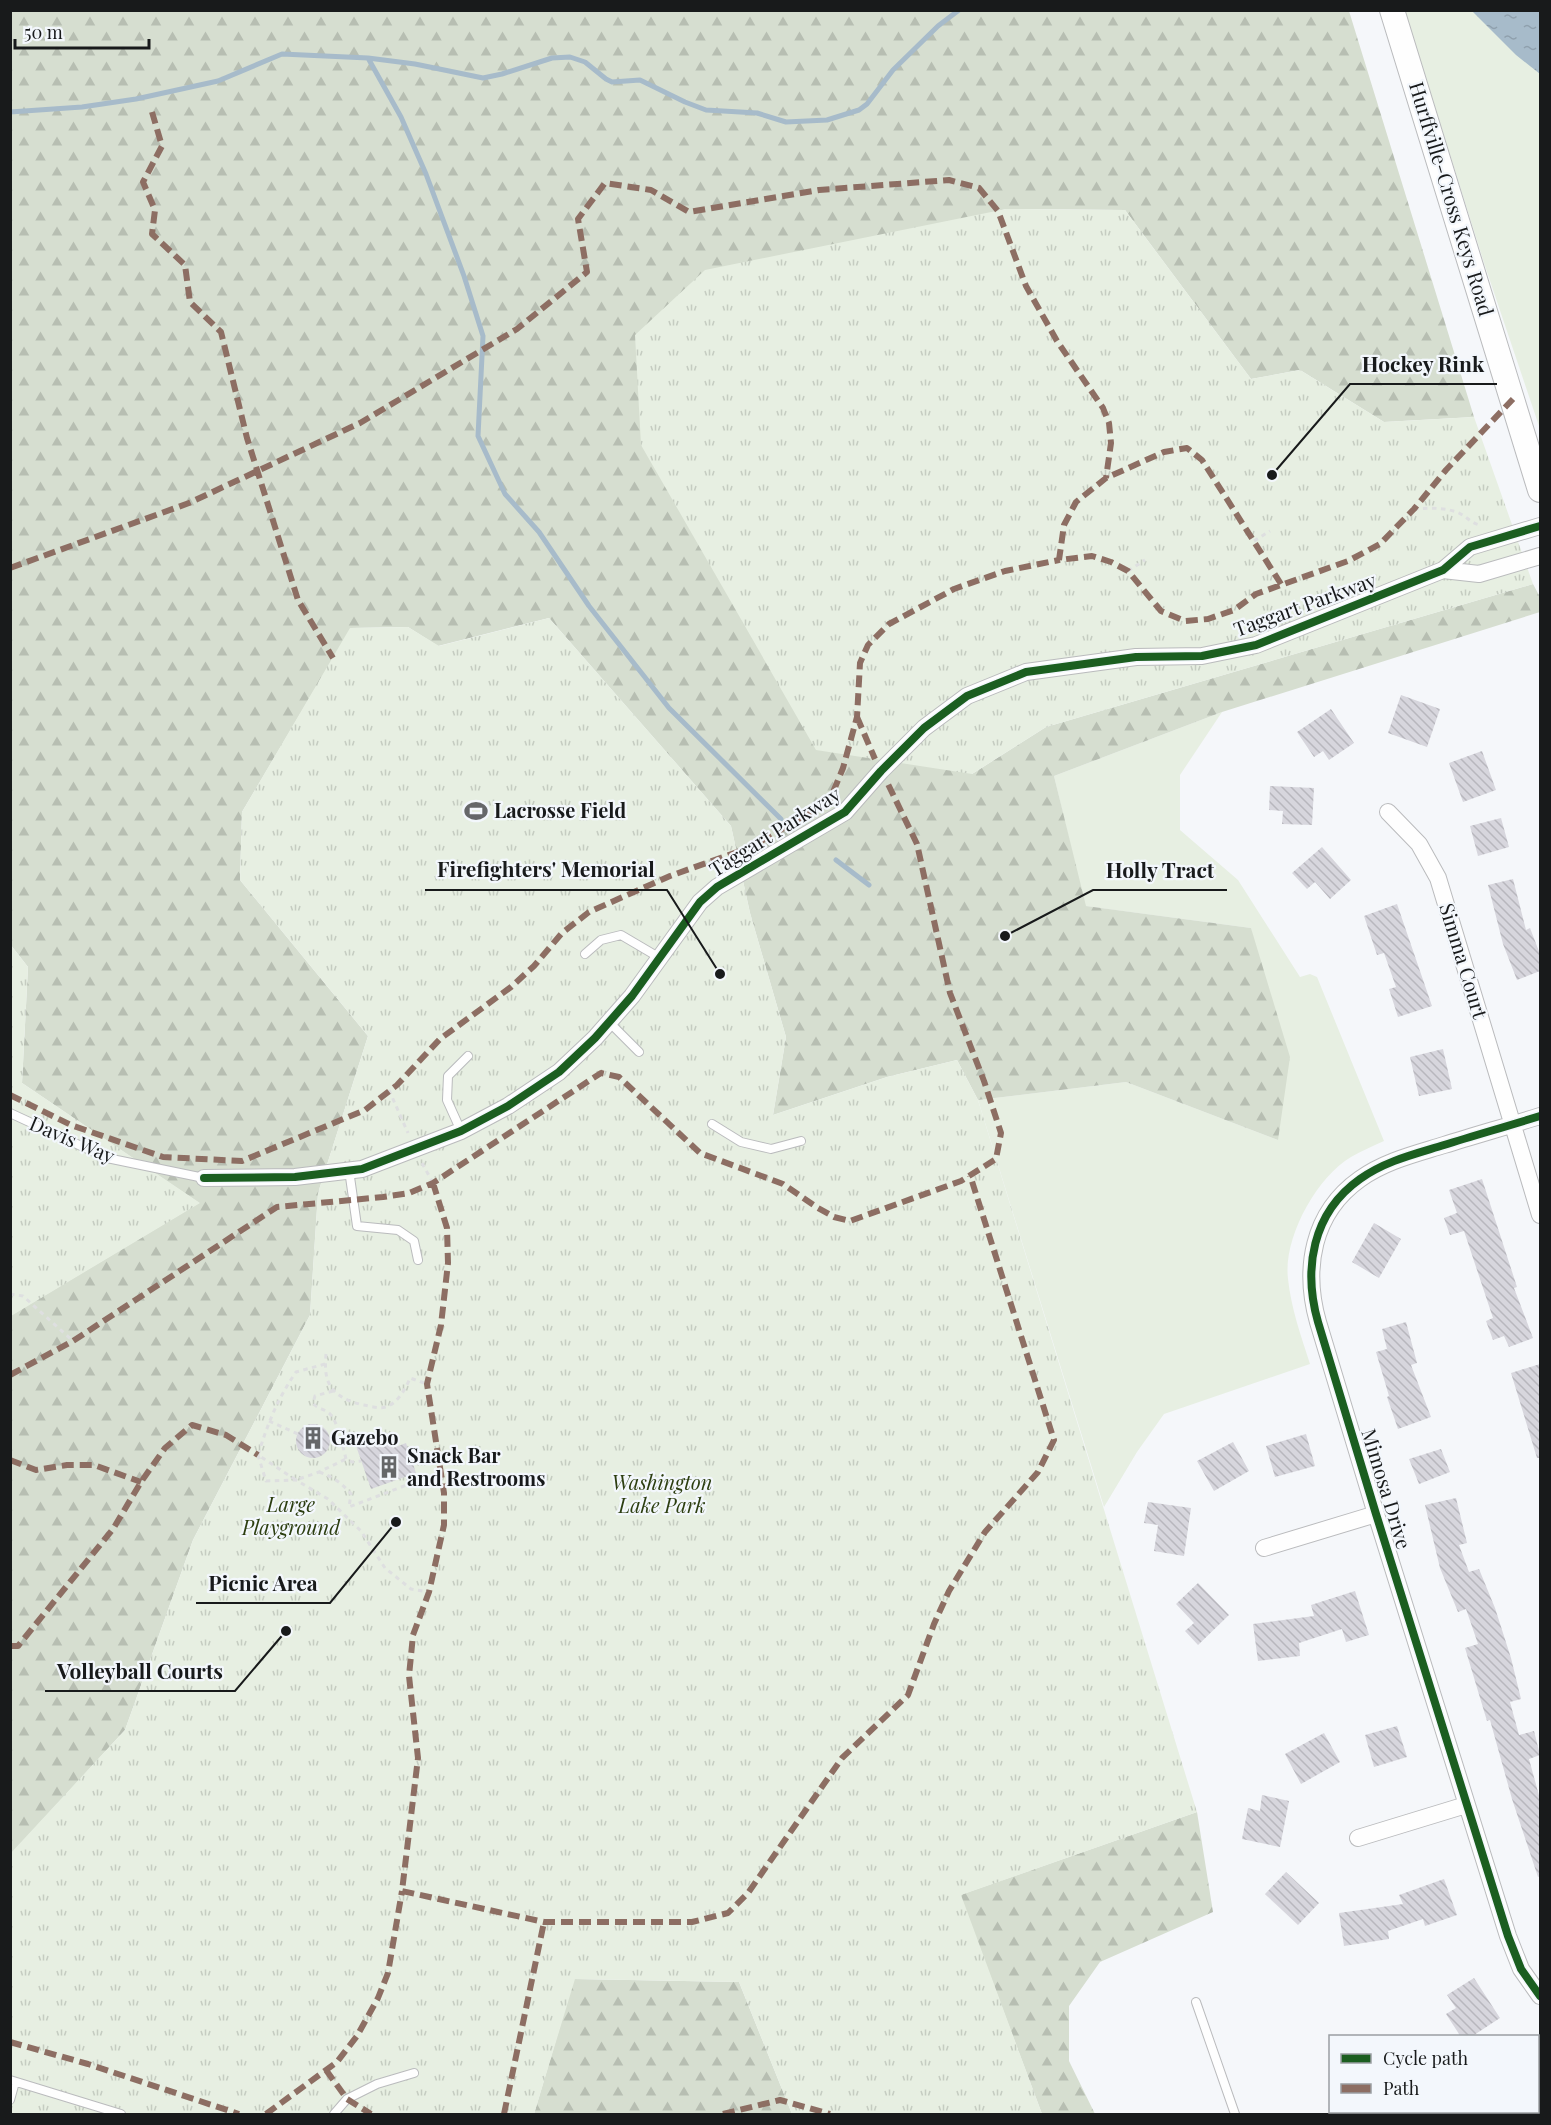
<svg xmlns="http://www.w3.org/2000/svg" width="1551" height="2125" font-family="'Playfair Display',serif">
	<defs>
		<pattern id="forest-firs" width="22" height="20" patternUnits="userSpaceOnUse" patternTransform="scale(1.5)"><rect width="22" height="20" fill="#d6ded0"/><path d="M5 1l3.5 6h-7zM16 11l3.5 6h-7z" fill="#b7beb2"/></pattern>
		<pattern id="park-tufts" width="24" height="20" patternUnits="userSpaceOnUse" patternTransform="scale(1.5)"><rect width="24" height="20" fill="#e7efe2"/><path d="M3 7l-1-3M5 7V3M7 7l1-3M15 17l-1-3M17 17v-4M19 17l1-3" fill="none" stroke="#c5ccc1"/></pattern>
		<pattern id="water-ripples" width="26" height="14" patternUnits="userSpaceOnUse" patternTransform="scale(1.5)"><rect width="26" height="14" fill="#a7bbca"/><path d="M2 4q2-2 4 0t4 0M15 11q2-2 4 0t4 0" fill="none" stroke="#8fa0ad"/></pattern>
		<pattern id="building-back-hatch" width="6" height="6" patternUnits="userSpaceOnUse" patternTransform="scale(1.5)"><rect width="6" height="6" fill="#d7d6dd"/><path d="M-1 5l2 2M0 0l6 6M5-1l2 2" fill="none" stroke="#b8b7bd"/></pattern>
	</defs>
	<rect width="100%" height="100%" fill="#f5f7fa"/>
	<path fill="#e7efe2" d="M 1405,11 L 1540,11 L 1540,429 L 1484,263 Z
		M 1222,712 L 1180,775 L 1180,830 L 1238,880 L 1300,977 L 1310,974 L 1317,977 L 1384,1141 C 1373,1146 1361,1151 1351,1157 C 1316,1178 1283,1238 1288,1279 C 1291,1308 1301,1336 1310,1364 L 1164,1414 L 1137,1452 L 1104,1507 L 978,1100 L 1126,1082 L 1278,1140 L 1251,928 L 1085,906 L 1054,776 Z"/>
	<path fill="url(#forest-firs)" d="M 11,11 L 1349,11 L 1474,417 L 1384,422 L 1300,370 L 1251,379 L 1125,210 L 1006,209 L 998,211 L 972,774 L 1046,727 L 1533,584 L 1540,597 L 1540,612 L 1222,712 L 1054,776 L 1086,906 L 1251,928 L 1290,1057 L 1278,1140 L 1126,1082 L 978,1100 L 957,1060 L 887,1077 L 773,1115 L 786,1037 L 750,913 L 731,826 L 549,618 L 438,646 L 408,627 L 351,628 L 242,812 L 240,880 L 368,1036 L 318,1193 L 310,1315 L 193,1540 L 125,1730 L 11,1854 L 10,1316 L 199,1203 L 22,1083 L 28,967 L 10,944 Z
		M 1197,1812 L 1213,1912 L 1100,1962 L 1069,2006 L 1069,2061 L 1095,2114 L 1042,2114 L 960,1895 Z
		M 574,1979 L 739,1982 L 792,2114 L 534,2114 Z"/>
	<path fill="url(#park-tufts)" d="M 1006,209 L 1125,210 L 1251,379 L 1300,370 L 1384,422 L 1474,417 L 1533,584 L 1046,727 L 972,774 L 816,750 L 641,445 L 635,335 L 705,270 Z
		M 549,618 L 731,826 L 750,913 L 786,1037 L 773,1115 L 887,1077 L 957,1060 L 978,1100 L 1197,1812 L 961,1895 L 1042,2114 L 792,2114 L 739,1982 L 575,1979 L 534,2114 L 11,2114 L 10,1854 L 125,1730 L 193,1540 L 310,1315 L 318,1193 L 368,1036 L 240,880 L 242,812 L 350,628 L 408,627 L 439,646 Z
		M 10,944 L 28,967 L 22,1083 L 200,1203 L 11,1316 Z"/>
	<path fill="url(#water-ripples)" d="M 1472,11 L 1540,11 L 1540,74 L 1516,55 Z"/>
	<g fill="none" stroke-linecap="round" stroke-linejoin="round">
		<path stroke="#a7bbca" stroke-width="5" d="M 368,58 L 401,117 L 426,174 L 464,276 L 483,336 L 478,436 L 505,494 L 539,532 L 589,606 L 669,708 L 781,819
			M 10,112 L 82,107 L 136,99 L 218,81 L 282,54 L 368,58 L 415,64 L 483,78 L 502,74 L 552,58 L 570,57 L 585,62 L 606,79 L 612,82 L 640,80 L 685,102 L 706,110 L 757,113 L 786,122 L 827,120 L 859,110 L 867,104 L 893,70 L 938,26 L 959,10
			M 836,860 L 869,885"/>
	</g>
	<path fill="url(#building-back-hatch)" d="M 1401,695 L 1440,709 L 1427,747 L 1388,733 Z
		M 1331,709 L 1354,743 L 1329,760 L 1323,751 L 1314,757 L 1297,732 Z
		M 1482,751 L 1496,790 L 1463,802 L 1449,763 Z
		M 1270,786 L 1314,788 L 1312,825 L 1282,824 L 1283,811 L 1269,810 Z
		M 1501,818 L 1509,847 L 1478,856 L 1470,826 Z
		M 1322,847 L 1351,880 L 1330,899 L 1315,882 L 1307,889 L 1292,873 Z
		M 1513,879 L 1526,930 L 1530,928 L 1540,954 L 1540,971 L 1517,980 L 1503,944 L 1488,885 Z
		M 1397,904 L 1432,1006 L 1398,1017 L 1389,989 L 1396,987 L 1384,953 L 1377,955 L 1364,916 Z
		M 1443,1049 L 1452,1089 L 1419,1096 L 1410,1057 Z
		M 1482,1179 L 1517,1287 L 1514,1288 L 1533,1338 L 1509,1347 L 1504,1336 L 1493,1340 L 1486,1321 L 1493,1318 L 1464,1231 L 1450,1235 L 1444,1218 L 1457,1213 L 1449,1190 Z
		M 1374,1223 L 1401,1239 L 1379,1278 L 1352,1262 Z
		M 1406,1322 L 1417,1363 L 1411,1365 L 1431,1417 L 1398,1429 L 1387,1397 L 1389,1396 L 1376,1352 L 1387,1349 L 1382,1329 Z
		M 1540,1364 L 1540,1458 L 1537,1458 L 1511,1373 Z
		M296 1441a17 17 0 1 1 34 0a17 17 0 1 1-34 0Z
		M 388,1433 L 393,1448 L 406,1443 L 416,1473 L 371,1489 L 355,1443 Z
		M 1306,1434 L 1315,1466 L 1275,1477 L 1266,1446 Z
		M 1233,1442 L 1249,1471 L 1214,1491 L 1197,1461 Z
		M 1441,1449 L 1450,1472 L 1419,1484 L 1409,1459 Z
		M 1456,1498 L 1467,1543 L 1459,1545 L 1469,1572 L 1479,1569 L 1495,1608 L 1511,1658 L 1521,1699 L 1510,1702 L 1519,1735 L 1534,1731 L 1540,1755 L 1529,1759 L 1540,1799 L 1540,1876 L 1538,1877 L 1512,1799 L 1490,1720 L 1487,1721 L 1465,1648 L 1478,1644 L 1466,1609 L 1458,1612 L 1440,1568 L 1425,1505 Z
		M 1148,1502 L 1191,1508 L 1184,1556 L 1154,1551 L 1158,1525 L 1144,1523 Z
		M 1198,1583 L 1229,1615 L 1198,1645 L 1185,1631 L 1194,1623 L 1176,1604 Z
		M 1355,1591 L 1369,1635 L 1346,1642 L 1342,1629 L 1299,1643 L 1300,1656 L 1258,1661 L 1253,1624 L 1314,1616 L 1311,1605 Z
		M 1397,1726 L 1407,1757 L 1374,1767 L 1365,1735 Z
		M 1324,1733 L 1340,1762 L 1301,1784 L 1285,1754 Z
		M 1262,1795 L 1289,1801 L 1280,1847 L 1242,1839 L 1248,1808 L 1260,1811 Z
		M 1286,1872 L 1319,1903 L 1298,1925 L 1265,1894 Z
		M 1444,1879 L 1457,1915 L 1425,1926 L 1423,1919 L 1388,1931 L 1389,1939 L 1344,1946 L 1339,1913 L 1403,1904 L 1399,1895 Z
		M 1474,1978 L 1500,2018 L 1471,2037 L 1461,2037 L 1446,2014 L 1456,2008 L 1447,1995 Z"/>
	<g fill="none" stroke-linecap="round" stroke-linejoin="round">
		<g stroke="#babbbd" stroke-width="10">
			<path id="lane" d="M 585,954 L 601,940 L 621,935 L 660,958
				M 609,1022 L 639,1052
				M 10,1113 L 107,1158 L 204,1178
				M 712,1124 L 741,1142 L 771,1149 L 801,1141
				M 461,1131 L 447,1100 L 448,1076 L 468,1056
				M 349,1170 L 357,1226 L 398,1230 L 414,1241 L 418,1260
				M 1196,2002 L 1235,2114
				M 10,2080 L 121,2114
				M 10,2100 L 15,2082
				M 334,2114 L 347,2099 L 377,2084 L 414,2073"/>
		</g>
		<g stroke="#babbbd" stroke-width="18">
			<path id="street" d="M 1443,570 L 1479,574 L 1540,556
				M 1388,812 L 1419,844 L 1438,878 L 1540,1215
				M 1540,1116 C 1508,1126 1476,1135 1444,1145 C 1415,1154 1385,1161 1360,1179 C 1312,1213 1303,1269 1318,1322 L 1376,1514 L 1508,1936 L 1521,1969 L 1540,1996
				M 204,1178 L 295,1177 L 362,1169 L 461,1131 L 508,1106 L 559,1072 L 595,1038 L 632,996 L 700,902 L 717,887 L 845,812 L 881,771 L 924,728 L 967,696 L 1026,672 L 1136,657 L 1202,656 L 1256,645 L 1443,570 L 1470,547 L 1540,526
				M 1264,1548 L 1376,1514
				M 1358,1838 L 1466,1805"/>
		</g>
		<g stroke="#babbbd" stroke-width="26">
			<path id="secondary" d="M 1392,10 L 1540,490"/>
		</g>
		<path stroke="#dedfe0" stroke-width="3" stroke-dasharray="4.5 4.5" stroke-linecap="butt" d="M 1414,509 C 1428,508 1445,507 1459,513 C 1467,517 1471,523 1480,525
			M 1254,541 L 1270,531
			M 1128,571 L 1145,560
			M 389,1090 L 408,1133
			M 422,1163 L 433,1183
			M 10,1294 L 23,1296 L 73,1341
			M 326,1354 C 323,1385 332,1397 363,1405 C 370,1406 379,1409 386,1407 C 398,1403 406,1388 410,1378 L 427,1384
			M 325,1364 L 296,1372 C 277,1400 268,1423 258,1455 L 296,1480 L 319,1472 L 346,1459
			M 333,1391 L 315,1396 L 313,1403 C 317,1409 323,1408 329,1413 C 338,1421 343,1447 346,1459 L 352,1462 L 361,1461
			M 269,1421 L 298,1434
			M 258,1455 L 266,1481 L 296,1480 L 328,1499 L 361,1531 L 385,1568 L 411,1589 L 429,1592
			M 319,1472 C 333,1477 342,1483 351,1494 L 349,1507 L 441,1472"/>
		<use href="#lane" stroke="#fefefe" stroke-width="8"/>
		<use href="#street" stroke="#fefefe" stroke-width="16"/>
		<use href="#secondary" stroke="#fefefe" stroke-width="24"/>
		<path stroke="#8d6e63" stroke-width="6" stroke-dasharray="12 6" stroke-linecap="butt" d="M 152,112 L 162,146 L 143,182 L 155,210 L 152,234 L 185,265 L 190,302 L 221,332 L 247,438 L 298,600 L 333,658
			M 10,568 L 189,503 L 360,423 L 517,329 L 587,272 L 578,219 L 605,183 L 651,190 L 689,212 L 819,190 L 949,180 L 979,188 L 998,211 L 1026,286 L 1057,341 L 1103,408 L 1109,423 L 1111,443 L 1106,478
			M 1281,584 L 1202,460 L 1187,448 L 1164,452 L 1106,478 L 1076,502 L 1064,525 L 1059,560 L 1092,556 L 1111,562 L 1128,571 L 1161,611 L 1185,621 L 1208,619 L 1234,610 L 1256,594 L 1348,561 L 1380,544 L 1414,509 L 1446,470 L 1513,399
			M 857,717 L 875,759
			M 10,1095 L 71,1125 L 163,1157 L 242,1161 L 365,1110 L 397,1085 L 440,1039 L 511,987 L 534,966 L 562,933 L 589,912 L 670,876 L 751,847 L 829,802 L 843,768 L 857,717 L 860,663 L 868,645 L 889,624 L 954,589 L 1005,571 L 1059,560
			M 433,1183 L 447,1228 L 448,1263 L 441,1325 L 427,1384 L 444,1493 L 444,1525 L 429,1592 L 413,1635 L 409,1676 L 418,1758 L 402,1891 L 544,1922 L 692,1922 L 728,1913 L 748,1893 L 842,1758 L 908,1695 L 934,1624 L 949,1591 L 985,1532 L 1038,1472 L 1054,1440 L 970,1175
			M 10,1375 L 73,1341 L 277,1207 L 383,1197 L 409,1193 L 433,1183 L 601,1073 L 619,1077 L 700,1153 L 783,1184 L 818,1208 L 834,1217 L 850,1221 L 961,1181 L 996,1159 L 1001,1133 L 984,1081 L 950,993 L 917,844 L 887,782
			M 10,1460 L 36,1470 L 67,1465 L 94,1465 L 141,1482
			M 10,1646 L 18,1646 L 113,1529 L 141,1482 L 165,1448 L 192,1425 L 226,1435 L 258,1455
			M 10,2042 L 88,2064 L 239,2114
			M 326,2070 L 347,2099 L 371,2114
			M 266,2114 L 337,2062 L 357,2036 L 378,1998 L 388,1973 L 402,1891
			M 504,2114 L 544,1922
			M 723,2114 L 780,2100 L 830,2114"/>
		<g stroke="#f3f7fc" stroke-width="11">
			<path id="cycleway" d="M 1540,1116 C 1508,1126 1476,1135 1444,1145 C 1415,1154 1385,1161 1360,1179 C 1312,1213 1303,1269 1318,1322 L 1376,1514 L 1508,1936 L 1521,1969 L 1540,1996
				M 204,1178 L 295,1177 L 362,1169 L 461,1131 L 508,1106 L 559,1072 L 595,1038 L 632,996 L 700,902 L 717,887 L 845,812 L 881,771 L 924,728 L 967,696 L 1026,672 L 1136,657 L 1202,656 L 1256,645 L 1443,570 L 1470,547 L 1540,526"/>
		</g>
		<use href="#cycleway" stroke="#1b5e20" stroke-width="8"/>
	</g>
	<defs>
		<g id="stadium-bare" transform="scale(1.8)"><path d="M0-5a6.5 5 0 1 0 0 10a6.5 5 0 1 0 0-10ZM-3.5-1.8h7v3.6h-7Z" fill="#656769" stroke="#f3f7fc" stroke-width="2.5" paint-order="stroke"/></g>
		<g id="building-bare" transform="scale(1.8)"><path d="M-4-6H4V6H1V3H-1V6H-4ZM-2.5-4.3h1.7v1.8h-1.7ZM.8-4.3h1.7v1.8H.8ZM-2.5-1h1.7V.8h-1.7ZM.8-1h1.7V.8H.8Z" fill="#656769" stroke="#f3f7fc" stroke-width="2.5" paint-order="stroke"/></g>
	</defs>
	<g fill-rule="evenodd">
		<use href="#stadium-bare" x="476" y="811"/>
		<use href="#building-bare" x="313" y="1438"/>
		<use href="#building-bare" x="389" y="1467"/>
	</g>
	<g text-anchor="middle" stroke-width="4.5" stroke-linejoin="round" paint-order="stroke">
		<g font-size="20" fill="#181a1b" stroke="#f3f7fc">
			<text transform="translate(1451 199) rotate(73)" y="7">Hurffville-Cross Keys Road</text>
			<text transform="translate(1305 605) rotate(-20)" y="7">Taggart Parkway</text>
			<text transform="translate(775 832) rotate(-32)" y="7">Taggart Parkway</text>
			<text transform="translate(1463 961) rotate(73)" y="7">Simma Court</text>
			<text transform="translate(72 1140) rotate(23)" y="7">Davis Way</text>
			<text transform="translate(1386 1489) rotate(73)" y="7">Mimosa Drive</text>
		</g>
		<g font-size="20" font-weight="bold" fill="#181a1b" stroke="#f3f7fc" text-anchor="start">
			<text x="494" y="818">Lacrosse Field</text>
			<text x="331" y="1445">Gazebo</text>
			<text x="407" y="1463">Snack Bar<tspan x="407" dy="23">and Restrooms</tspan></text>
		</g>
		<g font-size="20" font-style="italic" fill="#2c3e10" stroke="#f3f7fc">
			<text x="662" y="1490">Washington<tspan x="662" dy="23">Lake Park</tspan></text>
			<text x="291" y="1512">Large<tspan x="291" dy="23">Playground</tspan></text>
		</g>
	</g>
	<path fill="none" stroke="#181a1b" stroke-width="2" d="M1272 475L1350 384H1497M720 974L667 890H425M1005 936L1093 890H1227M396 1522L330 1603H196M286 1631L235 1691H45"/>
	<g fill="#181a1b" stroke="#f3f7fc" stroke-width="2">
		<circle cx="1272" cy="475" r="6"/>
		<circle cx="720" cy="974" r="6"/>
		<circle cx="1005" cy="936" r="6"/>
		<circle cx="396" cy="1522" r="6"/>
		<circle cx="286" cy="1631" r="6"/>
	</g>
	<g font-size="21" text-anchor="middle" font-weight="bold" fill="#181a1b" stroke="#f3f7fc" stroke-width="4.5" stroke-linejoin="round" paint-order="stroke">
		<text x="1423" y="372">Hockey Rink</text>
		<text x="546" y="877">Firefighters' Memorial</text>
		<text x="1160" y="878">Holly Tract</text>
		<text x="263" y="1591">Picnic Area</text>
		<text x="140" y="1679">Volleyball Courts</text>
	</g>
	<rect width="1551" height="2125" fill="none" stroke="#181a1b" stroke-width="24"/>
	<rect x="1329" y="2035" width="210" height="78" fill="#f3f7fc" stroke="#9b9fa2" stroke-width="1.5"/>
	<rect x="1341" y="2054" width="30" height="9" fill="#1b5e20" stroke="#9b9fa2" stroke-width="1.5"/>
	<text x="1383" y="2065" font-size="18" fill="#181a1b">Cycle path</text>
	<rect x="1341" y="2084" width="30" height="9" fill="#8d6e63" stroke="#9b9fa2" stroke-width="1.5"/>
	<text x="1383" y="2095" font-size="18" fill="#181a1b">Path</text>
	<path d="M15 39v9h134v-9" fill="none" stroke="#181a1b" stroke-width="3"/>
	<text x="24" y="39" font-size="18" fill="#181a1b" stroke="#f3f7fc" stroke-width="4.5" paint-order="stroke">50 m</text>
</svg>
